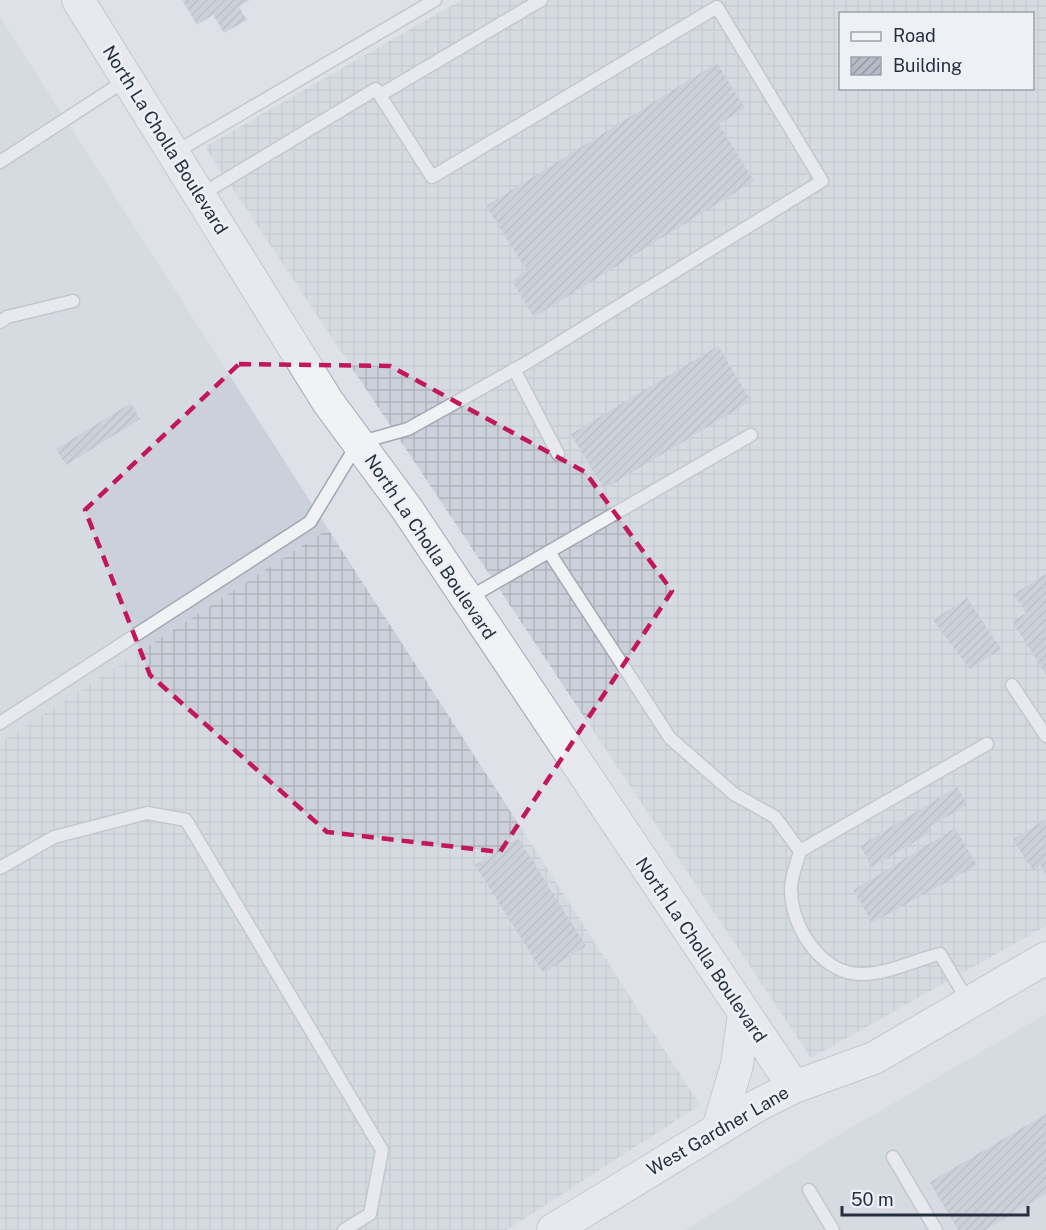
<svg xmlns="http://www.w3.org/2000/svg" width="1046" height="1230" font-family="'Public Sans',sans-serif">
	<defs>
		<pattern id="industrial-grid" width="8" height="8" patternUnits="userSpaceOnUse" patternTransform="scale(1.5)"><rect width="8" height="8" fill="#ccd0da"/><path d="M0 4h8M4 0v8" fill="none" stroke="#afb3bc"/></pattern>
		<pattern id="building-hatch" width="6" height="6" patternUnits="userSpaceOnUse" patternTransform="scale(1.5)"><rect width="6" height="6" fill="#b5bac5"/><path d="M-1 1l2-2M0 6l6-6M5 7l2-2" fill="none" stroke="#9398a1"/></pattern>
	</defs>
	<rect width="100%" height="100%" fill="#dee1e8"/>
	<path fill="#ccd0da" d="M 0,17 L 328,529 L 0,743 Z
		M 1046,1014 L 1046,1230 L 686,1230 L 818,1147 Z"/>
	<path fill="url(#industrial-grid)" fill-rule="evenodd" d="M 461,0 L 1046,0 L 1046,926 L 811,1058 L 205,147 ZM 840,14 L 1032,14 L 1032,88 L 840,88 Z
		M 328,529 L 700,1105 L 507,1230 L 0,1230 L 0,743 Z"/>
	<path fill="url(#building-hatch)" d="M 182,0 L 250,0 L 239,7 L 247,20 L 224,33 L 213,15 L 197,25 Z
		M 717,63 L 745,108 L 719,124 L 754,181 L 534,317 L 512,281 L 527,271 L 486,206 Z
		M 718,346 L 751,401 L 604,489 L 571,434 Z
		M 131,403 L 140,419 L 66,465 L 56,449 Z
		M 1046,574 L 1046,675 L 1012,621 L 1026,613 L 1014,594 Z
		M 967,598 L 1001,649 L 970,669 L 933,620 Z
		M 957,787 L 967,805 L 928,828 L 931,832 L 872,867 L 860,846 Z
		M 1046,819 L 1046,875 L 1040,865 L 1033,870 L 1013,840 Z
		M 955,828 L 977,865 L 872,923 L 854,890 Z
		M 518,838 L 586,946 L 543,973 L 475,865 Z
		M 1046,1114 L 1046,1194 L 985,1230 L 958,1230 L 930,1182 Z"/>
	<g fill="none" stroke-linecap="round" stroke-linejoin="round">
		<g stroke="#a3a8b2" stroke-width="15">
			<path id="service" d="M 380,95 L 541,0
				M 174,153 L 435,0
				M 0,162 L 126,80
				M 0,322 L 7,317 L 73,301
				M 514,369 L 558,454
				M 549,552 L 670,738 L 734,794 L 775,817 L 800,851 C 797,863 790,879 791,891 C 792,929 823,976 864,974 C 890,973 915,960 940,954 L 969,1003
				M 467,599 L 751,435
				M 1012,685 L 1046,736
				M 0,723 L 310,522 L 358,443 L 408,429 L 528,362 L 822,181 L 717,7 L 432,177 L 376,89 L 199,196
				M 800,851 L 987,744
				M 0,868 L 54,837 L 147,813 L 186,820 L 382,1150 L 370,1214 L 344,1230
				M 893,1157 L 936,1230
				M 809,1190 L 833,1230"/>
		</g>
		<g stroke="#a3a8b2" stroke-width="34">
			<path id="tertiary" d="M 78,0 L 328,402 L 407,509 L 794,1087
				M 718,1129 L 737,1065 L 744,1014
				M 553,1230 L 758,1105 L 794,1087 L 874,1058 L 1046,958"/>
		</g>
		<use href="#service" stroke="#f1f2f6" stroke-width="12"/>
		<use href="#tertiary" stroke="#f1f2f6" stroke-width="32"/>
	</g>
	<path d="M0 0H1046V1230H0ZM 239,364 L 390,366 L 585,472 L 672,591 L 500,852 L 327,832 L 150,675 L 85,510 Z" fill="#dee1e8" fill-opacity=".55" fill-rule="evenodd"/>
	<path fill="none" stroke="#c2185b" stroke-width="4.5" stroke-dasharray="12 8" stroke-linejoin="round" d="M 239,364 L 390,366 L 585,472 L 672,591 L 500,852 L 327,832 L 150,675 L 85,510 Z"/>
	<g text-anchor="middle" stroke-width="5" stroke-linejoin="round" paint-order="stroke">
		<g font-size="18" fill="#272e3f" stroke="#edf0f5">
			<text transform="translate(165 140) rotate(58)" y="6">North La Cholla Boulevard</text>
			<text transform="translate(430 547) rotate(56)" y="6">North La Cholla Boulevard</text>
			<text transform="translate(701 950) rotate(56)" y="6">North La Cholla Boulevard</text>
			<text transform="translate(718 1131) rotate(-30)" y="6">West Gardner Lane</text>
		</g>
	</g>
	<rect x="839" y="12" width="195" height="78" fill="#edf0f5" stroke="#9ea2ac" stroke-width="1.5"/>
	<rect x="851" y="32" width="30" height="9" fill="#f1f2f6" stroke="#9ea2ac" stroke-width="1.5"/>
	<text x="893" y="42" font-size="18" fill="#272e3f">Road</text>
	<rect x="851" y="57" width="30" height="18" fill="url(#building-hatch)" stroke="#9ea2ac" stroke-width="1.5"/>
	<text x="893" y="72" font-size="18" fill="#272e3f">Building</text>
	<path d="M842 1206v9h186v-9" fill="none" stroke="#272e3f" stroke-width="3"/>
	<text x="851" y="1206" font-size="18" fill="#272e3f" stroke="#edf0f5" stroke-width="4.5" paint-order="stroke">50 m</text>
</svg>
